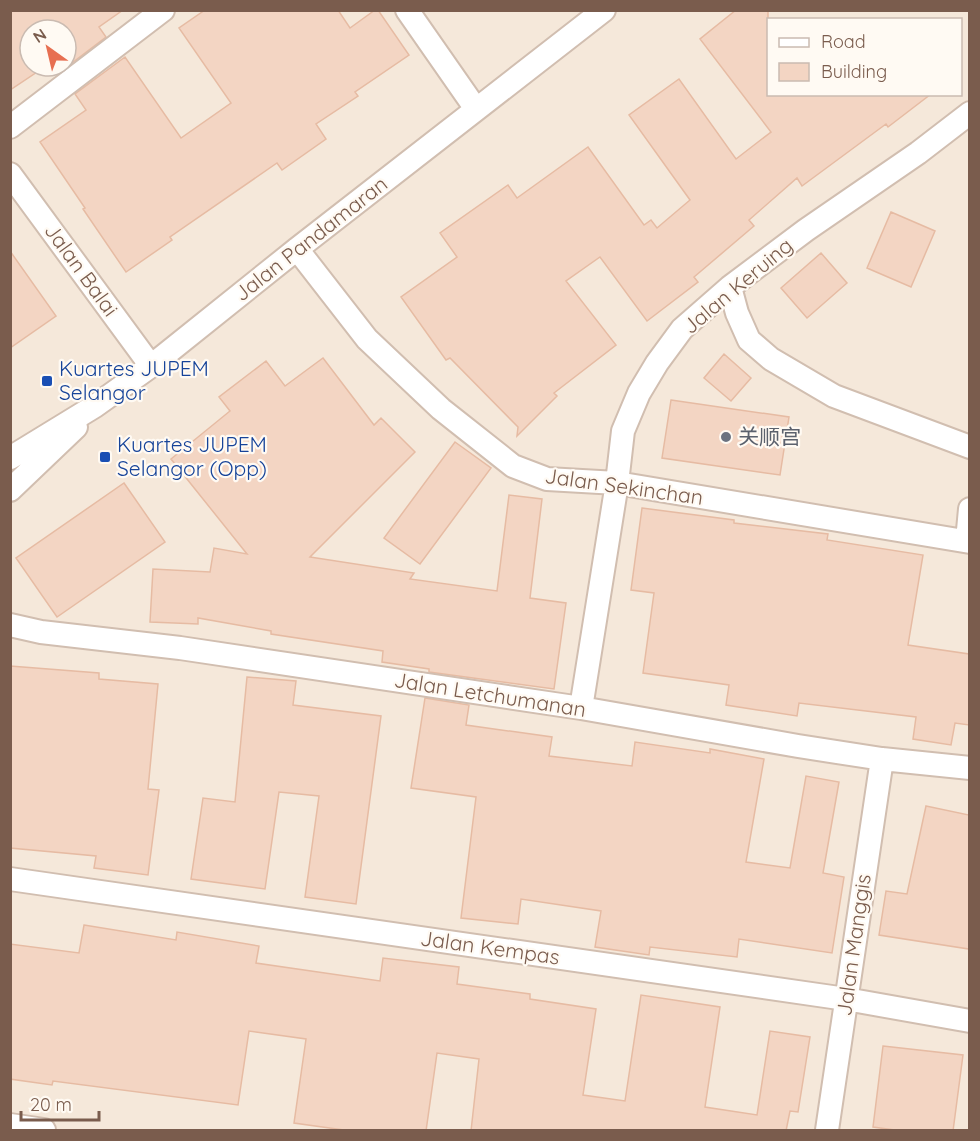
<svg xmlns="http://www.w3.org/2000/svg" width="980" height="1141" font-family="Quicksand,'Noto Sans SC',sans-serif">
	<rect width="100%" height="100%" fill="#fdf6ec"/>
	<path fill="#f5e8da" fill-rule="evenodd" d="M 11,11 L 969,11 L 969,1130 L 11,1130 ZM 768,20 L 960,20 L 960,94 L 768,94 ZM 30,30 L 66,30 L 66,66 L 30,66 Z"/>
	<path fill="#f3d5c3" stroke="#e6bba3" stroke-width="1.5" d="M 10,10 L 123,10 L 99,27 L 106,37 L 60,72 L 56,66 L 66,66 L 66,30 L 30,30 L 30,66 L 46,66 L 10,90 Z
		M 205,10 L 338,10 L 350,28 L 375,10 L 378,10 L 409,55 L 355,92 L 358,96 L 316,124 L 326,139 L 282,170 L 277,163 L 170,237 L 172,240 L 126,272 L 83,209 L 85,208 L 40,142 L 86,110 L 75,94 L 125,57 L 181,138 L 231,103 L 179,28 Z
		M 736,10 L 768,10 L 768,94 L 931,94 L 888,127 L 886,124 L 802,186 L 797,178 L 749,220 L 754,226 L 694,277 L 698,282 L 647,321 L 600,257 L 566,281 L 616,345 L 554,393 L 557,396 L 517,436 L 518,427 L 450,358 L 446,360 L 401,297 L 457,257 L 440,233 L 508,185 L 517,198 L 588,147 L 644,225 L 651,220 L 657,228 L 690,200 L 629,115 L 679,79 L 736,159 L 771,132 L 700,39 Z
		M 891,212 L 935,231 L 911,287 L 867,268 Z
		M 10,251 L 56,316 L 10,348 Z
		M 821,253 L 847,283 L 807,318 L 781,288 Z
		M 724,354 L 751,378 L 731,401 L 704,378 Z
		M 323,358 L 374,425 L 381,418 L 415,452 L 310,557 L 414,573 L 410,579 L 497,591 L 509,495 L 542,499 L 530,598 L 566,603 L 554,689 L 429,672 L 429,669 L 382,662 L 383,651 L 271,634 L 271,631 L 198,618 L 198,624 L 150,622 L 153,569 L 210,572 L 214,548 L 247,554 L 171,459 L 230,411 L 219,397 L 266,361 L 285,386 Z
		M 671,400 L 789,417 L 780,475 L 662,458 Z
		M 455,442 L 491,468 L 420,564 L 384,538 Z
		M 124,483 L 165,542 L 57,617 L 16,558 Z
		M 642,508 L 734,520 L 734,523 L 828,534 L 827,540 L 923,555 L 908,645 L 969,654 L 969,725 L 955,723 L 951,745 L 913,739 L 916,717 L 799,703 L 797,716 L 726,705 L 729,685 L 643,673 L 654,593 L 631,590 Z
		M 10,666 L 99,673 L 99,679 L 158,684 L 148,789 L 159,790 L 148,875 L 94,868 L 96,856 L 10,848 Z
		M 247,677 L 296,681 L 293,705 L 381,716 L 356,904 L 305,897 L 319,796 L 279,792 L 265,889 L 191,879 L 203,798 L 235,802 Z
		M 425,698 L 469,705 L 466,725 L 552,737 L 549,756 L 632,766 L 635,742 L 710,753 L 710,749 L 764,759 L 746,862 L 790,868 L 806,776 L 839,782 L 823,873 L 844,877 L 832,953 L 739,939 L 737,957 L 650,947 L 649,955 L 595,947 L 601,911 L 521,899 L 518,924 L 461,918 L 476,797 L 411,788 Z
		M 926,806 L 969,815 L 969,949 L 879,935 L 886,891 L 907,894 Z
		M 84,925 L 176,940 L 177,932 L 259,946 L 256,963 L 380,981 L 383,958 L 459,967 L 457,984 L 530,994 L 530,999 L 596,1009 L 583,1095 L 625,1101 L 641,995 L 720,1007 L 705,1107 L 757,1115 L 770,1031 L 810,1037 L 798,1112 L 790,1111 L 786,1131 L 471,1131 L 479,1059 L 437,1053 L 426,1131 L 351,1131 L 294,1123 L 306,1039 L 249,1031 L 238,1105 L 53,1081 L 52,1085 L 10,1079 L 10,944 L 79,953 Z
		M 883,1046 L 963,1055 L 953,1131 L 902,1131 L 873,1127 Z"/>
	<g fill="none" stroke-linecap="round" stroke-linejoin="round">
		<g stroke="#d1beb0" stroke-width="26">
			<path id="minor" d="M 407,10 L 476,109
				M 10,127 L 163,10
				M 10,174 L 151,366
				M 297,249 L 367,339 L 441,409 L 513,466 L 547,479 L 617,483 L 970,542
				M 730,287 L 737,313 L 749,340 L 771,359 L 834,396 L 970,447
				M 10,458 L 95,406 L 151,366 L 297,249 L 604,10
				M 10,490 L 76,427
				M 967,541 L 970,509
				M 10,625 L 41,632 L 180,648 L 581,708 L 798,746 L 882,759 L 970,768
				M 581,708 L 617,483 L 623,431 L 639,393 L 657,363 L 682,329 L 730,287 L 806,230 L 918,153 L 970,113
				M 10,879 L 846,999 L 970,1021
				M 10,1125 L 44,1130
				M 827,1130 L 882,759"/>
		</g>
		<use href="#minor" stroke="#fff" stroke-width="22"/>
	</g>
	<g fill="#1a4fb4" stroke="#fffaf3" stroke-width="2">
		<rect x="41" y="375" width="12" height="12" rx="3"/>
		<rect x="99" y="451" width="12" height="12" rx="3"/>
	</g>
	<circle fill="#6b7280" stroke="#fffaf3" stroke-width="2" cx="726" cy="437" r="6"/>
	<g text-anchor="middle" stroke-width="4.5" stroke-linejoin="round" paint-order="stroke">
		<g font-size="21" fill="#7a5c4d" stroke="#fffaf3">
			<text transform="translate(311 239) rotate(-38)" y="7">Jalan Pandamaran</text>
			<text transform="translate(81 270) rotate(54)" y="7">Jalan Balai</text>
			<text transform="translate(738 286) rotate(-40)" y="7">Jalan Keruing</text>
			<text transform="translate(624 487) rotate(8)" y="7">Jalan Sekinchan</text>
			<text transform="translate(490 695) rotate(9)" y="7">Jalan Letchumanan</text>
			<text transform="translate(854 945) rotate(-82)" y="7">Jalan Manggis</text>
			<text transform="translate(490 948) rotate(8)" y="7">Jalan Kempas</text>
		</g>
		<g font-size="21" fill="#164399" stroke="#fffaf3" text-anchor="start">
			<text x="59" y="376">Kuartes JUPEM<tspan x="59" dy="24">Selangor</tspan></text>
			<text x="117" y="452">Kuartes JUPEM<tspan x="117" dy="24">Selangor (Opp)</tspan></text>
		</g>
		<g font-size="21" fill="#5b616d" stroke="#fffaf3" text-anchor="start">
			<text x="738" y="444">关顺宫</text>
		</g>
	</g>
	<rect width="980" height="1141" fill="none" stroke="#7a5c4d" stroke-width="24"/>
	<rect x="767" y="18" width="195" height="78" fill="#fffaf3" stroke="#cabbb1" stroke-width="1.5"/>
	<rect x="779" y="38" width="30" height="9" fill="#ffffff" stroke="#cabbb1" stroke-width="1.5"/>
	<text x="821" y="48" font-size="18" fill="#7a5c4d">Road</text>
	<rect x="779" y="63" width="30" height="18" fill="#f3d5c3" stroke="#cabbb1" stroke-width="1.5"/>
	<text x="821" y="78" font-size="18" fill="#7a5c4d">Building</text>
	<g transform="translate(48 48) rotate(326)"><circle r="28" fill="#fffaf3" stroke="#cabbb1" stroke-width="1.5"/>
	<path d="M0-4.5L10 22L0 15L-10 22Z" fill="#e76f51"/>
	<text y="-9" font-size="16" font-weight="bold" text-anchor="middle" fill="#7a5c4d">N</text>
	</g>
	<path d="M21 1111v9h78v-9" fill="none" stroke="#7a5c4d" stroke-width="3"/>
	<text x="30" y="1111" font-size="18" fill="#7a5c4d" stroke="#fffaf3" stroke-width="4.5" paint-order="stroke">20 m</text>
</svg>
